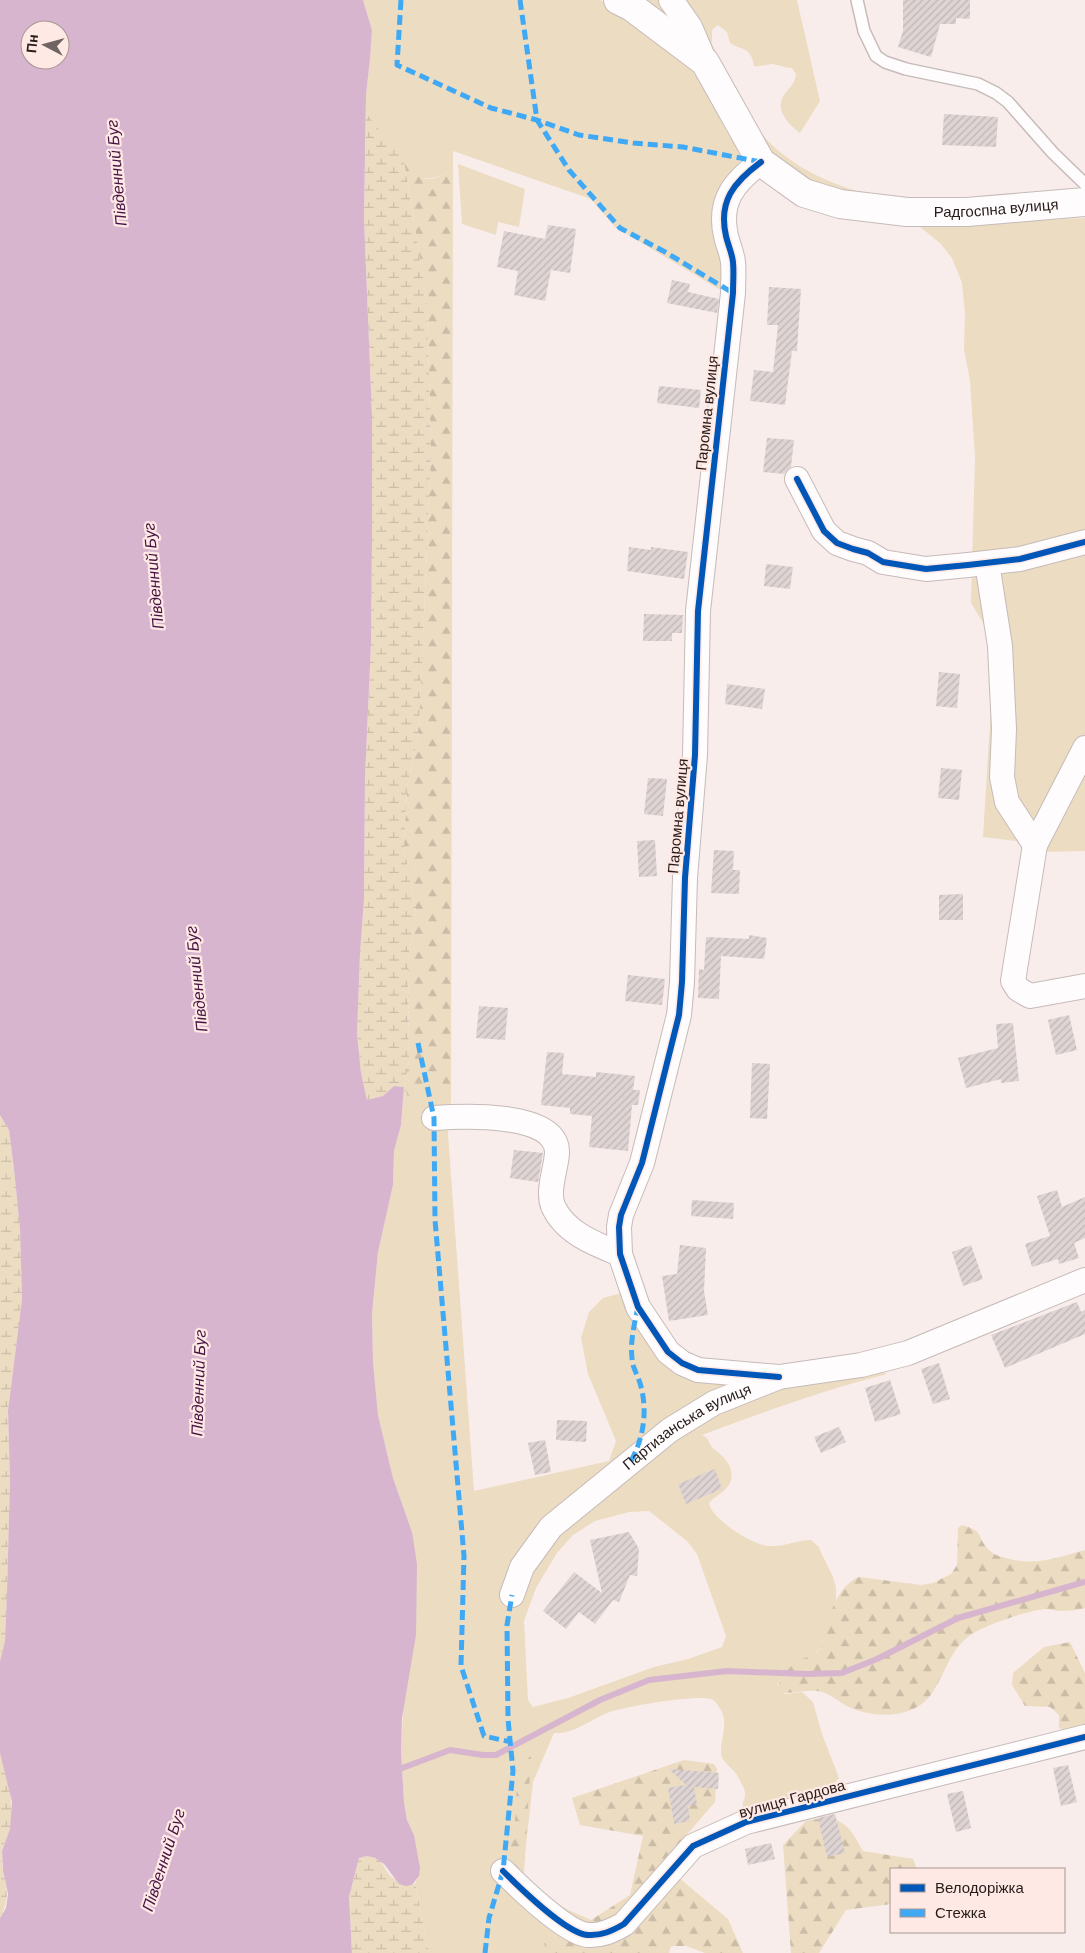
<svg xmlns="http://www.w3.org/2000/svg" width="1085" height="1953" font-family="'DM Sans',sans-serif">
	<defs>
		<pattern id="forest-firs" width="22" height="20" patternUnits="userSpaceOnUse" patternTransform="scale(1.25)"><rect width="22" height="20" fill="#ecdcc2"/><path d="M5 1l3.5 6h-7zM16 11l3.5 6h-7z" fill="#cabca6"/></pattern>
		<pattern id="wetland-marsh" width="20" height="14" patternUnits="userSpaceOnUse" patternTransform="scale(1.25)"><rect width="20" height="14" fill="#ecdcc2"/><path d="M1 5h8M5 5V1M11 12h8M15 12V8" fill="none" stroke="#cabca6"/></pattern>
		<pattern id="building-hatch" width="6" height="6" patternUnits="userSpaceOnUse" patternTransform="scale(1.25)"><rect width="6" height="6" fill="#dfd4d4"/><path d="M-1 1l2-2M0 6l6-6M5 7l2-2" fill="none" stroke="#bfb5b5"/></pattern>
	</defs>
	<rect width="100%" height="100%" fill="#f8edeb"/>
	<path fill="#ecdcc2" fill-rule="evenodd" d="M 363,0 L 600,0 C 634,19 672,40 694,72 C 707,90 715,110 725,129 C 733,145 745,152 737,170 L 727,294 L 615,227 L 591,199 L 453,151 L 453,169 C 440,177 429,182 414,175 L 366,113 L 366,95 L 370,59 L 372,30 Z
		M 625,0 L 797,0 L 820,101 L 800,133 C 789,125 774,110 784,95 C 790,87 795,84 796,74 L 792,68 C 785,68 777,64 771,64 C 764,65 760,67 754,66 C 751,46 742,51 730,43 L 727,32 L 718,25 L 712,30 L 712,44 L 757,129 C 783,161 822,182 861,192 C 879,196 896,200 914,206 L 817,187 L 773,160 L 709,53 Z
		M 458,164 L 525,189 L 519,227 L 498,222 L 496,235 L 462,224 Z
		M 1085,218 L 1085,851 L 1039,852 L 1025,842 L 983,837 L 995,642 L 971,603 L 975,457 L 970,381 L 964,349 L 965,313 L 962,283 L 952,258 L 940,243 L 920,227 L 900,220 L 1021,221 Z
		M 430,1070 L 442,1083 L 451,1109 L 447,1120 L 474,1491 L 609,1461 L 616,1441 L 588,1374 L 581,1338 L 589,1312 L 603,1298 L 622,1293 L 671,1366 L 874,1368 L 887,1374 C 824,1390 763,1412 702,1435 C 710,1438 708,1444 714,1449 C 728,1459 740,1475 724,1491 C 719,1495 713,1498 709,1503 C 711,1519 754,1546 769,1546 C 784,1547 797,1540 811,1540 L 818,1546 L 833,1577 L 836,1588 L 836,1600 L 820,1648 L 814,1655 L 802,1659 L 794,1665 L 777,1684 L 785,1694 L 802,1692 L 813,1702 L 822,1734 L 839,1778 C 837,1780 834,1784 831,1787 C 820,1795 756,1811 743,1807 C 742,1802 744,1801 745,1796 C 746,1789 740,1781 737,1775 C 733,1768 722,1762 721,1754 C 720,1740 728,1726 722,1712 C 720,1708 716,1702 713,1700 C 701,1693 625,1707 610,1712 C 590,1719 576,1734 554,1733 L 533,1782 L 522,1881 L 579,1917 L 602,1924 L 678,1922 L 669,1953 L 429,1953 L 415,1883 L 419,1876 L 414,1835 L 407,1820 L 404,1802 L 401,1751 L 412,1532 L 393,1478 L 378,1415 L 373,1362 L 372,1314 L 378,1252 L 393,1185 L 394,1151 L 401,1125 L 404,1087 L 411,1103 ZM 649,1511 L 687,1541 L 697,1554 L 726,1636 L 722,1647 L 688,1659 L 654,1667 L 568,1698 L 533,1707 L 528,1700 L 524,1621 L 536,1588 L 557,1553 L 573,1535 L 595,1521 L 629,1512 Z"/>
	<path fill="url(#forest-firs)" d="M 404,161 C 421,183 429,184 453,169 L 451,1109 L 442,1083 L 430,1071 L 411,1104 L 404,1087 L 409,1060 L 408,959 L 416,912 L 404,846 L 407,787 L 419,732 L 431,452 L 427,303 Z
		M 962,1525 C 985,1531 976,1537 989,1550 C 995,1556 1002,1557 1010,1559 C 1037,1566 1059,1557 1085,1550 L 1085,1608 C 1078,1610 1070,1611 1062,1611 C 1056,1611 1050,1609 1044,1609 C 1027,1611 986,1625 972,1634 C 950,1648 946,1673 932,1693 C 915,1719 874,1719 849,1707 C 840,1703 832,1695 822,1692 C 808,1688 792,1695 777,1692 C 778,1678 790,1665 802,1659 C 809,1656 814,1656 819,1650 C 822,1645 823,1637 825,1631 C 831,1611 838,1586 859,1577 L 921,1585 L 933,1583 L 951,1574 L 957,1565 L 958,1528 Z
		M 1070,1642 L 1085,1673 L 1085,1731 L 1070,1733 L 1059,1728 L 1059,1715 L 1050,1707 L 1025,1706 L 1012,1685 L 1013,1673 L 1044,1647 Z
		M 531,1756 L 524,1874 L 530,1887 L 539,1897 L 591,1920 L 630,1895 L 643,1836 L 580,1825 L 572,1798 L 684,1760 L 714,1764 L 717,1769 L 715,1802 L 683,1839 L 678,1877 L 728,1919 L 743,1953 L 705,1953 L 686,1946 L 673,1946 L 656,1953 L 547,1953 L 544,1943 L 600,1934 L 526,1922 L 516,1915 L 504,1893 L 505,1882 L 515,1820 L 517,1783 L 521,1763 Z
		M 828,1817 C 849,1823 852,1832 863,1851 L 913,1859 L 917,1869 L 891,1869 L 891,1904 L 846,1910 L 819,1953 L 791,1953 L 783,1845 L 806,1821 Z"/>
	<path fill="url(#wetland-marsh)" d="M 366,113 L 404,161 L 427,303 L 431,452 L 419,732 L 407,787 L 404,846 L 416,912 L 408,959 L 409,1060 L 404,1087 L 394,1086 L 384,1096 L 367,1100 L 361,1073 L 357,1034 L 360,954 L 364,899 L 365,777 L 371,643 L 372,539 L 372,416 L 364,219 Z
		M 0,1115 L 9,1130 L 14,1169 L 20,1229 L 22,1299 L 8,1411 L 10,1479 L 7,1592 L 5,1641 L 0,1661 Z
		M 0,1753 C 7,1778 15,1803 10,1829 C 8,1836 4,1843 2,1851 C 0,1878 15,1890 0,1918 Z
		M 367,1856 C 387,1860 381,1867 392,1877 C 397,1881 406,1883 412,1885 L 415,1883 L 429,1953 L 352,1953 L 349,1897 L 359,1858 Z"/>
	<path fill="#d7b5cf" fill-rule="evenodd" d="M 0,0 L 363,0 L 372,30 L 370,59 L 366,95 L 364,219 L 372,416 L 372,539 L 371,643 L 365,777 L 364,899 L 360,954 L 357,1034 L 361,1073 L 367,1100 L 383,1096 L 394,1086 L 404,1087 L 401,1125 L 394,1151 L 393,1185 L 378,1252 L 372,1314 L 373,1362 L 378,1415 L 393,1478 L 412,1532 L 417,1564 L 416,1635 L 402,1718 L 401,1751 L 404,1802 L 407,1820 L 414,1835 L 420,1868 L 419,1876 L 412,1885 L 406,1886 L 399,1884 L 384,1864 L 375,1858 L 367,1856 L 359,1858 L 349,1897 L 352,1953 L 0,1953 L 0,1918 L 6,1908 L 8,1894 L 3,1870 L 2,1851 L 10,1829 L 12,1802 L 0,1753 L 0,1661 L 5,1641 L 7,1592 L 10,1479 L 8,1411 L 22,1299 L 20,1229 L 14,1169 L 9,1130 L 0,1115 ZM 30,30 L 60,30 L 60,60 L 30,60 Z"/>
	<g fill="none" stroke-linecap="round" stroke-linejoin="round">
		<path stroke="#d7b5cf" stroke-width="6" d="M 397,1770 L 450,1750 L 483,1755 L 496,1755 L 600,1700 L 649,1680 L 727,1671 L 807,1674 L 842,1673 L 877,1659 L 958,1618 L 1085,1582"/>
	</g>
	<path fill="url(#building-hatch)" d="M 903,0 L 970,0 L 970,19 L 956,18 L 956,24 L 940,24 L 931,57 L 898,47 L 903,31 Z
		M 944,114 L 998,117 L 996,147 L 942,145 Z
		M 548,225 L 576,229 L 570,273 L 551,270 L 545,301 L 514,295 L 518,271 L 497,267 L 504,231 L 545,239 Z
		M 672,280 L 690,284 L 688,292 L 719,299 L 717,313 L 667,303 Z
		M 769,287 L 801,289 L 797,351 L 792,351 L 785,405 L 750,401 L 754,370 L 773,372 L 778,325 L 767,325 Z
		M 659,386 L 701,390 L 699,408 L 657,403 Z
		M 767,438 L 794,440 L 791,467 L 784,474 L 763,472 Z
		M 629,547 L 651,550 L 651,547 L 688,552 L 684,579 L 627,571 Z
		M 766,564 L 793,567 L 790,589 L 764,586 Z
		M 644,614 L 683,615 L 682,633 L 672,633 L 672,641 L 643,641 Z
		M 939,672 L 960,674 L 957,708 L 936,706 Z
		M 727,684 L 765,689 L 762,709 L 725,704 Z
		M 941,768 L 962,770 L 959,800 L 938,798 Z
		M 648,778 L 667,779 L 663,816 L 644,814 Z
		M 655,840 L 657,876 L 639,877 L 637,841 Z
		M 714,850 L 734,851 L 733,870 L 740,870 L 739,894 L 711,893 Z
		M 963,894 L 963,920 L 939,920 L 939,895 Z
		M 749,935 L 767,938 L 764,959 L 721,956 L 719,999 L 698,998 L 699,969 L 704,970 L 706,937 L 749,939 Z
		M 628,975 L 665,979 L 662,1005 L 625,1001 Z
		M 479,1006 L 508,1008 L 505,1040 L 476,1038 Z
		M 1069,1015 L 1077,1050 L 1056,1055 L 1048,1020 Z
		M 1013,1023 L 1019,1081 L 1001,1083 L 1001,1079 L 966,1088 L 958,1058 L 998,1048 L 996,1024 Z
		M 547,1052 L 564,1053 L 562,1074 L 596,1077 L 596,1072 L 635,1076 L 633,1090 L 640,1090 L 638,1105 L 632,1105 L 628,1151 L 589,1147 L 592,1116 L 570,1114 L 570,1108 L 541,1105 Z
		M 752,1063 L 770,1064 L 767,1119 L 750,1118 Z
		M 514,1150 L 543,1153 L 538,1182 L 510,1178 Z
		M 1057,1190 L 1062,1207 L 1085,1197 L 1085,1238 L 1074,1243 L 1079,1258 L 1059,1264 L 1058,1259 L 1032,1267 L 1025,1244 L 1050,1236 L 1037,1196 Z
		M 692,1200 L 734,1203 L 733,1219 L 691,1216 Z
		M 680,1245 L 706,1248 L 704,1291 L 708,1315 L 669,1321 L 662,1276 L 677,1274 Z
		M 971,1245 L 983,1279 L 963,1286 L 952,1252 Z
		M 1077,1302 L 1081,1312 L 1085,1310 L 1085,1334 L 1005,1368 L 991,1335 Z
		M 939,1363 L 950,1399 L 933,1404 L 921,1369 Z
		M 890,1380 L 901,1414 L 875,1422 L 865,1388 Z
		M 557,1420 L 587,1421 L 586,1442 L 556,1440 Z
		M 839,1427 L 846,1442 L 821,1453 L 814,1437 Z
		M 545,1440 L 551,1472 L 535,1475 L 528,1443 Z
		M 715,1469 L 722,1489 L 686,1504 L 678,1484 Z
		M 629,1532 L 639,1549 L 637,1576 L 630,1575 L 619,1602 L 613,1600 L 595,1624 L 579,1612 L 566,1629 L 543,1611 L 574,1572 L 602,1593 L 590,1540 Z
		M 1068,1765 L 1077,1802 L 1061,1806 L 1053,1768 Z
		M 669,1769 L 719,1773 L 718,1789 L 694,1787 L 697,1804 L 688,1806 L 690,1821 L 674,1824 L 668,1788 L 686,1785 Z
		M 963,1791 L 971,1828 L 956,1832 L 947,1794 Z
		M 835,1814 L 845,1853 L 827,1857 L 818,1818 Z
		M 771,1843 L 775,1859 L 748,1865 L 745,1849 Z"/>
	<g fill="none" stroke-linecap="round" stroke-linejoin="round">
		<g stroke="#c6bbb9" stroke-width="14">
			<path id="service" d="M 857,0 L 864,31 L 876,56 L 885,62 L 906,69 L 978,84 L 996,93 L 1008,102 L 1053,153 L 1085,184"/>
		</g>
		<g stroke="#c6bbb9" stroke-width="26">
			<g id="minor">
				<path d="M 671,0 L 690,27 L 705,62"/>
				<path d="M 761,162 C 734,182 718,201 726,236 C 728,245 732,253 733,262 C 734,272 733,283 733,293 L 698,611 L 695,755 L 685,878 L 682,982 L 679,1015 L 642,1163 L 621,1215 L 619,1227 L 620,1254 L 638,1307 L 668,1352 L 682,1363 L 698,1370 L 779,1377"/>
				<path d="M 797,479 L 824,531 L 837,543 L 853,549 L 868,553 L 883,562 L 926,569 L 968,565 L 1020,559 L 1085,542"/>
				<path d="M 987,563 L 1000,646 L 1004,729 L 1002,777 L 1007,802 L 1035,845"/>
				<path d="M 1085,748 L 1035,845 L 1013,981 L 1018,989 L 1030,996 L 1085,986"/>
				<path d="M 434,1118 C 460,1116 558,1111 557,1153 C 556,1170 547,1190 553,1206 C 565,1233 595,1244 620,1254"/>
				<path id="s1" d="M 512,1595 L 522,1567 L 551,1527 L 670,1430 L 714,1403 L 779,1377 L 861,1365 L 908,1353 L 1085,1280"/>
				<path d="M 503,1871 C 518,1886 567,1934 588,1935 C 601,1936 612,1931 624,1924 L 693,1846 L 746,1822 L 1085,1737"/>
			</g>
		</g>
		<g stroke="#c6bbb9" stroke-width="30">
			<g id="tertiary">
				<path id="s2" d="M 618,0 L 632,7 L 705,62 L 761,162 L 804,193 L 840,204 L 907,212 L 967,212 L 1085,202"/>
			</g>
		</g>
		<use href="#service" stroke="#fefcfc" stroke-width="11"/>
		<use href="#minor" stroke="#fefcfc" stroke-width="24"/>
		<use href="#tertiary" stroke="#fefcfc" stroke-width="28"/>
		<path stroke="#3fa9f5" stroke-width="5" stroke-dasharray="10 5" stroke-linecap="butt" d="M 401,0 L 397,65 L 491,108 L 537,120 L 579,135 L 633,143 L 683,147 L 761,162
			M 520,0 L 537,120 L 569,170 L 620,228 L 667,253 L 733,293
			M 418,1043 L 434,1118 L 435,1220 L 464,1556 L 461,1666 L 484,1736 L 511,1742
			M 631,1461 C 644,1437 648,1410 640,1383 C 638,1377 635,1371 633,1365 C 629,1345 634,1326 638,1307
			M 485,1953 L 489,1918 L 503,1871 L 513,1771 L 508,1719 L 507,1625 L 512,1595"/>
		<g stroke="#fee9e5" stroke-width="9">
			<path id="cycleway" d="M 761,162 C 734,182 718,201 726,236 C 728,245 732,253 733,262 C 734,272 733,283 733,293 L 698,611 L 695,755 L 685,878 L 682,982 L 679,1015 L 642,1163 L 621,1215 L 619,1227 L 620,1254 L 638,1307 L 668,1352 L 682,1363 L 698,1370 L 779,1377
				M 797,479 L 824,531 L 837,543 L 853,549 L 868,553 L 883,562 L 926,569 L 968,565 L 1020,559 L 1085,542
				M 503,1871 C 518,1886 567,1934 588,1935 C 601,1936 612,1931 624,1924 L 693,1846 L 746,1822 L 1085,1737"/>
		</g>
		<use href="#cycleway" stroke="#0057b8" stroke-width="6"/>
	</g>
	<g text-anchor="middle" stroke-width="4.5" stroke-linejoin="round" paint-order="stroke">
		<g font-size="15" fill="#271b19" stroke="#fee9e5">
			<text dy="5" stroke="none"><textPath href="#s2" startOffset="469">Радгоспна вулиця</textPath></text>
			<text transform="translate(707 413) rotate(-84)" y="5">Паромна вулиця</text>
			<text transform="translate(678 816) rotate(-85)" y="5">Паромна вулиця</text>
			<text dy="5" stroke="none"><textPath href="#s1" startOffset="249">Партизанська вулиця</textPath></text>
			<text transform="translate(792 1799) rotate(-15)" y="5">вулиця Гардова</text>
		</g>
		<g font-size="16" font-style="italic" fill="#471344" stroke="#fee9e5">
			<text transform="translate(116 173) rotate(-95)" y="6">Південний Буг</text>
			<text transform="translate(153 576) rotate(-95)" y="6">Південний Буг</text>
			<text transform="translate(196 979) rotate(-96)" y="6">Південний Буг</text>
			<text transform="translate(198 1383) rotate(-88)" y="6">Південний Буг</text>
			<text transform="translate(163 1860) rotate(-72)" y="6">Південний Буг</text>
		</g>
	</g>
	<rect x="890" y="1868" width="175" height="65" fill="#fee9e5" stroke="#a89793"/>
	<rect x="900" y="1884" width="25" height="8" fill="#0057b8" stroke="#a89793"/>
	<text x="935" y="1893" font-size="15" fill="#271b19">Велодоріжка</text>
	<rect x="900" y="1909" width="25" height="8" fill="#3fa9f5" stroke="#a89793"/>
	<text x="935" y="1918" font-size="15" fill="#271b19">Стежка</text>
	<g transform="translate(45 45) rotate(276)"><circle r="24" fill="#fee9e5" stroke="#a89793"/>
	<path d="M0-4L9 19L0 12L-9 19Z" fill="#706462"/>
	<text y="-8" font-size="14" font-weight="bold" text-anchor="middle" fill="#271b19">Пн</text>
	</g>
</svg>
